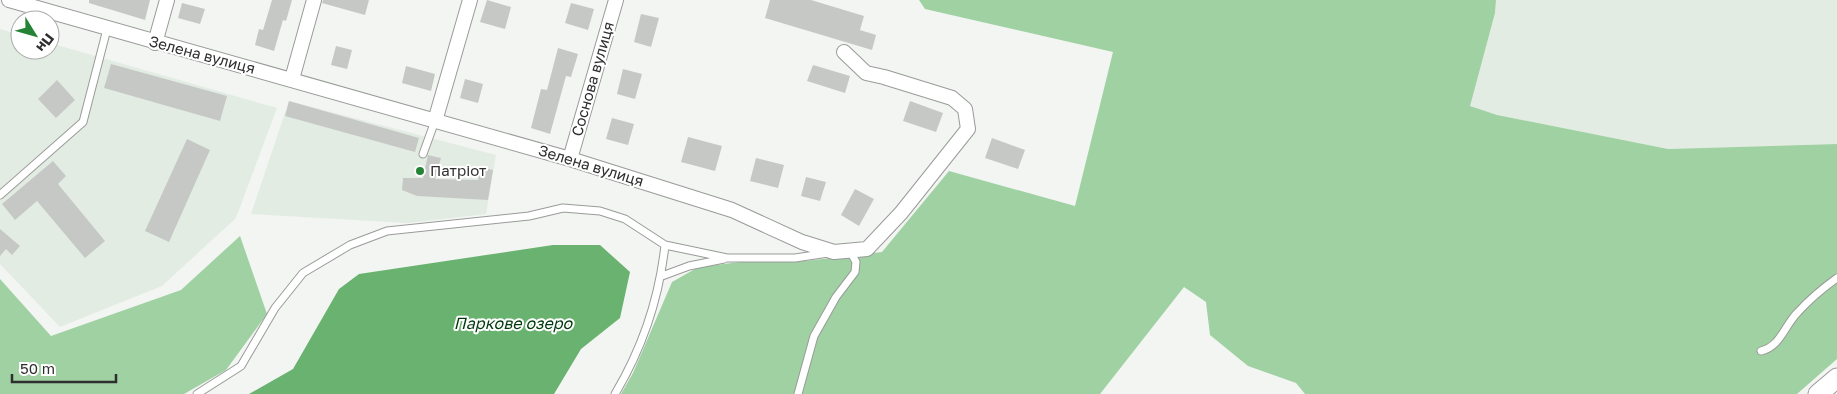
<svg xmlns="http://www.w3.org/2000/svg" width="1837" height="394" font-family="'Golos Text',sans-serif">
	<rect width="100%" height="100%" fill="#f2f5f2"/>
	<path fill="#e3ece3" d="M 1496,0 L 1837,0 L 1837,144 L 1668,149 L 1497,115 L 1469,106 L 1495,13 Z
		M 0,29 L 20,35 L 20,50 L 50,50 L 50,43 L 277,108 L 236,218 L 162,286 L 60,327 L 0,264 Z
		M 289,101 L 496,155 L 486,214 L 408,223 L 251,214 Z"/>
	<path fill="#9fd1a2" d="M 919,0 L 1496,0 L 1495,13 L 1470,106 L 1497,115 L 1668,149 L 1837,144 L 1837,359 L 1797,394 L 1305,394 L 1296,383 L 1248,366 L 1210,335 L 1206,302 L 1184,287 L 1100,394 L 621,394 L 633,373 L 672,282 L 695,269 L 708,266 L 740,262 L 805,261 L 882,252 L 949,171 L 1075,206 L 1113,52 L 925,9 Z
		M 240,236 L 267,314 L 226,370 L 184,394 L 0,394 L 0,279 L 51,336 L 181,290 Z"/>
	<path fill="#69b26f" d="M 553,245 L 600,245 L 630,272 L 620,318 L 581,349 L 554,394 L 249,394 L 293,369 L 339,289 L 359,274 Z"/>
	<path fill="#c6c8c6" d="M 89,0 L 150,0 L 145,20 L 89,3 Z
		M 272,0 L 292,0 L 286,21 L 283,20 L 274,51 L 255,45 L 259,29 L 263,30 Z
		M 323,0 L 369,0 L 365,15 L 322,3 Z
		M 487,0 L 511,7 L 505,29 L 480,22 Z
		M 770,0 L 811,0 L 864,16 L 860,30 L 876,35 L 872,50 L 765,18 Z
		M 182,3 L 205,9 L 200,24 L 178,18 Z
		M 571,3 L 594,9 L 588,30 L 565,23 Z
		M 641,14 L 659,18 L 651,47 L 634,42 Z
		M 336,46 L 352,50 L 347,69 L 331,65 Z
		M 558,48 L 578,54 L 571,77 L 566,76 L 550,134 L 531,128 L 541,89 L 547,90 Z
		M 111,64 L 227,96 L 220,121 L 104,88 Z
		M 813,65 L 850,76 L 845,93 L 807,81 Z
		M 406,66 L 435,74 L 431,91 L 402,83 Z
		M 623,69 L 642,74 L 635,99 L 617,94 Z
		M 465,79 L 483,84 L 478,103 L 460,98 Z
		M 57,80 L 75,100 L 56,118 L 38,99 Z
		M 289,101 L 419,138 L 415,152 L 285,116 Z
		M 910,101 L 943,113 L 936,132 L 903,121 Z
		M 612,118 L 634,124 L 628,145 L 606,139 Z
		M 688,137 L 722,146 L 715,171 L 681,162 Z
		M 992,138 L 1025,150 L 1018,169 L 985,158 Z
		M 187,139 L 210,150 L 169,242 L 145,231 Z
		M 428,155 L 441,158 L 435,179 L 478,180 L 480,167 L 493,170 L 488,200 L 417,196 L 402,190 L 403,178 L 423,178 Z
		M 756,158 L 784,165 L 778,188 L 750,181 Z
		M 53,161 L 66,176 L 58,184 L 105,241 L 85,258 L 37,201 L 15,220 L 2,204 Z
		M 806,177 L 826,182 L 820,201 L 801,196 Z
		M 855,189 L 874,199 L 859,226 L 841,215 Z
		M 0,229 L 20,246 L 12,255 L 6,249 L 0,256 Z"/>
	<g fill="none" stroke-linecap="round" stroke-linejoin="round">
		<g stroke="#999b99" stroke-width="9">
			<path id="service" d="M 423,154 L 435,121
				M 0,195 L 83,122 L 107,29
				M 665,245 L 727,258 L 795,258 L 828,253
				M 662,276 L 689,266 L 724,259
				M 1761,351 C 1781,346 1784,326 1798,312 C 1810,299 1823,288 1837,278
				M 197,394 L 241,366 L 275,308 L 303,273 L 350,245 L 387,231 L 529,216 L 563,208 L 600,211 L 625,219 L 665,245 C 659,300 643,347 615,394
				M 798,394 L 814,336 L 836,297 L 855,272 L 856,262 L 850,251"/>
		</g>
		<g stroke="#999b99" stroke-width="16">
			<path id="minor" d="M 9,0 L 570,159 L 732,210 L 802,242 L 834,252 L 867,249 L 901,213 L 968,129 L 965,109 L 952,98 L 884,77 L 866,73 L 844,52
				M 155,43 L 167,0
				M 292,79 L 314,0
				M 435,121 L 470,0
				M 570,159 L 616,0"/>
		</g>
		<g stroke="#999b99" stroke-width="21">
			<path id="secondary" d="M 1818,394 L 1837,378"/>
		</g>
		<use href="#service" stroke="#fff" stroke-width="7"/>
		<use href="#minor" stroke="#fff" stroke-width="14"/>
		<use href="#secondary" stroke="#fff" stroke-width="19"/>
	</g>
	<circle fill="#248335" stroke="#fff" stroke-width="2" cx="420" cy="171" r="5"/>
	<g text-anchor="middle" stroke-width="4" stroke-linejoin="round" paint-order="stroke">
		<g font-size="15" fill="#2e2f2e" stroke="#fff">
			<text transform="translate(202 55) rotate(15)" y="5">Зелена вулиця</text>
			<text transform="translate(593 79) rotate(-74)" y="5">Соснова вулиця</text>
			<text transform="translate(591 166) rotate(17)" y="5">Зелена вулиця</text>
		</g>
		<g font-size="15" fill="#2e2f2e" stroke="#fff" text-anchor="start">
			<text x="430" y="176">Патріот</text>
		</g>
		<g font-size="16" font-style="italic" fill="#01390d" stroke="#fff">
			<text x="513" y="329">Паркове озеро</text>
		</g>
	</g>
	<g transform="translate(35 35) rotate(127)"><circle r="24" fill="#ffffff" stroke="#abacab"/>
	<path d="M0-4L9 19L0 12L-9 19Z" fill="#248335"/>
	<text y="-8" font-size="14" font-weight="bold" text-anchor="middle" fill="#2e2f2e">Пн</text>
	</g>
	<path d="M12 374v8h104v-8" fill="none" stroke="#2e2f2e" stroke-width="2.5"/>
	<text x="20" y="374" font-size="15" fill="#2e2f2e" stroke="#ffffff" stroke-width="4" paint-order="stroke">50 m</text>
</svg>
